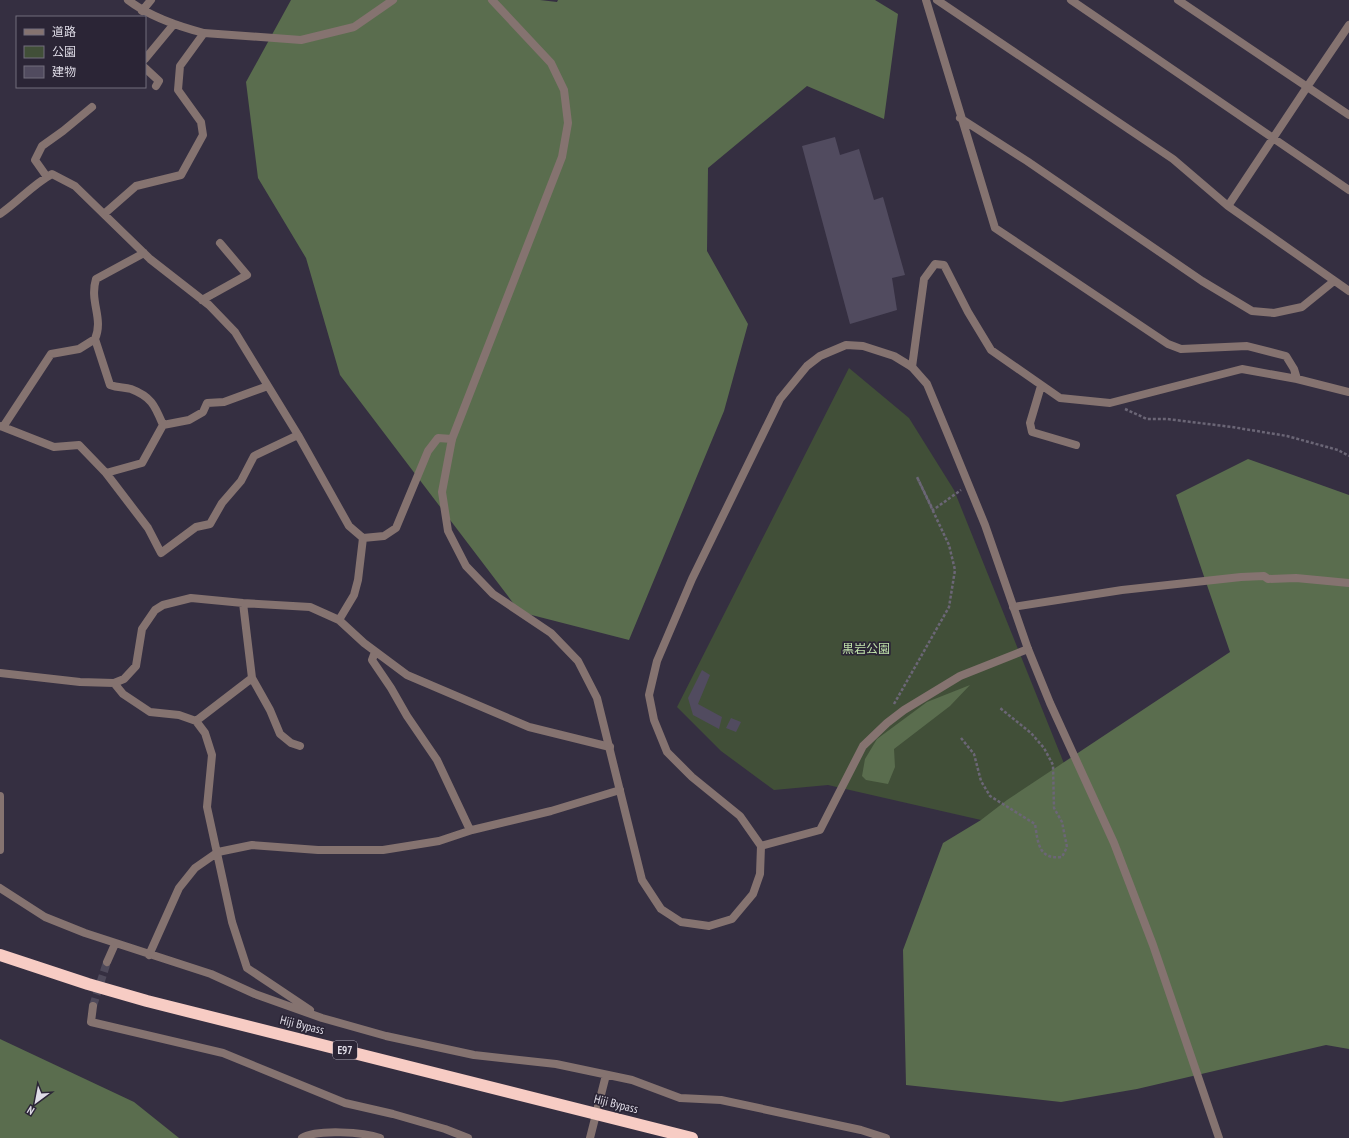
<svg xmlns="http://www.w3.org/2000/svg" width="1349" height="1138" font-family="'PT Sans Narrow','Noto Sans JP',sans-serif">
	<rect width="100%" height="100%" fill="#352f41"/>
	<path fill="#414f38" d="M 849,368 L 909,418 L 954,490 L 1094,838 L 1050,868 L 981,820 L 828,785 L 774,790 L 721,751 L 677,707 Z"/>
	<path fill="#5a6d4e" d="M 291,0 L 540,0 L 557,2 L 558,0 L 875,0 L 898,14 L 884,119 L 807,86 L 708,168 L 707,251 L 748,324 L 724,411 L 629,640 L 520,612 L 340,375 L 306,258 L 258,178 L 246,82 Z
		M 1248,459 L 1349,495 L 1349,1049 L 1326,1045 L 1137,1089 L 1061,1102 L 906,1085 L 903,950 L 943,843 L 981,820 L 1007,800 L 1230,652 L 1176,495 Z
		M 970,685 L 950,706 L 894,749 L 895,767 L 888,784 L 866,780 L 862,776 L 865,759 L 877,739 L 927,702 Z
		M 0,1039 L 134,1102 L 179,1138 L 0,1138 Z"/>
	<path fill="#514b5f" d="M 835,137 L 840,155 L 859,149 L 874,200 L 883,197 L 905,275 L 892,278 L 897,310 L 850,324 L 802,146 Z
		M 702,670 L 710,675 L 698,704 L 722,717 L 719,729 L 693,715 L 688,698 Z
		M 731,718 L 741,722 L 736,732 L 726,728 Z"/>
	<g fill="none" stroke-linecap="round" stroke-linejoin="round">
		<path stroke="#4e495a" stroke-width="8" stroke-dasharray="8 4" stroke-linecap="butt" d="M 93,1006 L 107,962"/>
		<path stroke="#6b6676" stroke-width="2.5" stroke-dasharray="3 2" stroke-linecap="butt" d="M 1125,409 L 1147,419 L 1167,419 L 1232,427 L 1287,436 L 1338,450 L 1349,456
			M 894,704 L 949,607 L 955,570 L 949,545 L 917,477 L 933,510 L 961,490
			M 961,738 L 974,754 L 981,781 L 990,796 L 1035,824 C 1038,842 1038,860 1062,857 L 1067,847 L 1062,822 L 1054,808 L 1053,765 L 1044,748 L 1031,733 L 1000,708"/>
		<path stroke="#857370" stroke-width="8" d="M 926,0 L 995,228 L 1168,344 L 1181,349 L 1247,346 L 1286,356 L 1294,369 L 1297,379
			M 937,0 L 1173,159 L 1228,206 L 1349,291
			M 1071,0 L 1349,190
			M 142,11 L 151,0
			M 204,33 L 301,40 L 354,27 L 393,0
			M 145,59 L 174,24
			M 145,68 L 159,81 L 156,86
			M 960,118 L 1027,161 L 1202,281 L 1252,311 L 1274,313 L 1302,307 L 1334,281
			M 47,177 L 35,160 L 42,146 L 63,131 L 92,107
			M 1228,206 L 1307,87
			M 0,214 C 18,202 32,185 52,174 L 75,186 L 150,259 L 209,305 L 235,332 L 298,435 L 349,526 L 363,538 L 384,536 L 396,528 L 428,451 L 438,438 L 452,439
			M 104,214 L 136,186 L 181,175 L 203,135 L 201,122 L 178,90 L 180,66 L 204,33 C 177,26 150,17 128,0
			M 144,253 L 96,279 C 89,302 104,318 95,339 L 110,385 C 118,388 124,387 131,389 C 152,397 155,406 163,425
			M 202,300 L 247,275 L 220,243
			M 912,367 L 924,279 L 935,264 L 944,265 L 968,312 L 991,350 L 1060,398 L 1110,403 L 1242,369 L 1297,379 L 1349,392
			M 268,386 L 224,402 L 207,403 L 203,412 L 189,420 L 163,425 L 142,463 L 106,473 L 148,528 L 161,553 L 196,527 L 210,524 L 222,503 L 241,481 L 254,456 L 298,435
			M 1041,386 L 1030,423 L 1032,432 L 1076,445
			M 0,426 L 3,427 L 51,354 L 79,349 L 95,339
			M 3,427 L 54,447 L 79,445 L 106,473
			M 243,603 L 252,678 L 270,710 L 280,734 L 291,743 L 300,746
			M 1013,607 L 1122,590 L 1241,577 L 1264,576 L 1268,579 L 1296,578 L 1349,583
			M 339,620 L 354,595 L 358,580 L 363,538
			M 375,652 L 372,660 L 391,688 L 407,716 L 437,760 L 470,830
			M 0,673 L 80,682 L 114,683 L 123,694 L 150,712 L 179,715 L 196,721 L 205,733 L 212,755 L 207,807 L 232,922 L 247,968 L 310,1010
			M 114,683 L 124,679 L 136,666 L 142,629 L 155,610 L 163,605 L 191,598 L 243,603 L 310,607 L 339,620 L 364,643 L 407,675 L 529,727 L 610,747
			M 196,721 L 252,678
			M 0,796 L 0,850
			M 761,846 L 820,830 L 863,746 L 887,723 L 904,710 L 960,676 L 1028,649
			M 0,888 L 45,917 L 85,933 L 211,974 L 255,994 L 322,1018 L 386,1036 L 474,1055 L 556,1064 L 632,1080 L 680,1098 L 721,1100 L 861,1130 L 886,1138
			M 149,955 L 179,888 L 195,868 L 218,852 L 252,845 L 318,850 L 383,850 L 439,841 L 472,830 L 551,811 L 620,790
			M 107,962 L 115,944
			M 93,1006 L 91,1022 L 223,1053 L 345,1103 L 393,1114 L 445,1129 L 468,1138
			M 302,1138 C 317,1129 364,1132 380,1138
			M 590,1138 L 606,1075"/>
		<path stroke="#857370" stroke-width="8" d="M 492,0 L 551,63 L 564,90 L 568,123 L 562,157 L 452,439 L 442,492 L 448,531 L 466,566 L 493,594 L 551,633 L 578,661 L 597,698 L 642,880 L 661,909 L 681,922 L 709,926 L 732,919 L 753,894 L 760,874 L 761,846 L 740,816 L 692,777 L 667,752 L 654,720 L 649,695 L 657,661 L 692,579 L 780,399 L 807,366 L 820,356 L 846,345 L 863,346 L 894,356 L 912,367 L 927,384 L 949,437 L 985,525 L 1028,649 L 1050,703 L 1114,843 L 1153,945 L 1219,1138
			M 1178,0 L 1349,115
			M 1307,87 L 1349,25"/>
		<path stroke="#f7ccc4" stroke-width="12" d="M 0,955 L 88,984 L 147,1001 L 692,1138"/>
	</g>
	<g text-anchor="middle" stroke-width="3.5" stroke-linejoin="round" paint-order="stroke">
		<rect fill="#2b2536" stroke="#a9a5b2" stroke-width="1" x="333" y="1041" width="24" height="18" rx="3"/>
		<g font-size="11" font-weight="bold" fill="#dfdce7">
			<text x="345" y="1054">E97</text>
		</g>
		<g font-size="12" fill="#c0e2ab" stroke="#2b2536">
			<text x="866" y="653">黒岩公園</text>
		</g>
		<g font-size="12" fill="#dfdce7" stroke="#2b2536">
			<text transform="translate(302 1025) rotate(14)" y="4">Hiji Bypass</text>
			<text transform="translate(616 1104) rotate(14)" y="4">Hiji Bypass</text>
		</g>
	</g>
	<rect x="16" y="16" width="130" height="72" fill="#2b2536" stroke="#736e7d"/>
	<rect x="24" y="29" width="20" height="6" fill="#857370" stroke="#736e7d"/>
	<text x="52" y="36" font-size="12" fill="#dfdce7">道路</text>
	<rect x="24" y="46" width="20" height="12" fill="#414f38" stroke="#736e7d"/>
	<text x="52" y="56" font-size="12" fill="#dfdce7">公園</text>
	<rect x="24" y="66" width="20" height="12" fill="#514b5f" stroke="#736e7d"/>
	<text x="52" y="76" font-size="12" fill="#dfdce7">建物</text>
	<g transform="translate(36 1102) rotate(212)" stroke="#2b2536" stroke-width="3" paint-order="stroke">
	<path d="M0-3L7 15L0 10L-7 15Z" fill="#dfdce7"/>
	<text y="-6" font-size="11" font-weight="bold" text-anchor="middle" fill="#dfdce7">N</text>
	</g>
</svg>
